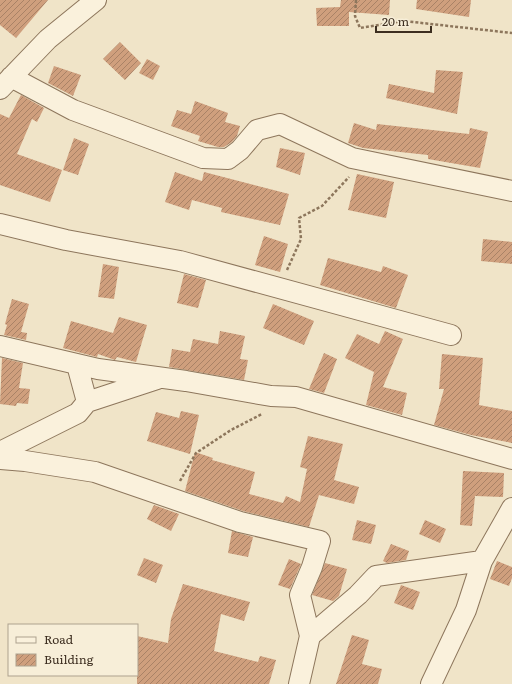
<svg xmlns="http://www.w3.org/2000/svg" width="512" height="684" font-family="Literata,serif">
	<defs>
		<pattern id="building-hatch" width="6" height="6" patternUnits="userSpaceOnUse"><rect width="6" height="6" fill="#cf9f7d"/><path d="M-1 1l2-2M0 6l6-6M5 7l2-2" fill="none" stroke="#a98266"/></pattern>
	</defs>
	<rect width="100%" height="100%" fill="#f0e4c8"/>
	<path fill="url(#building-hatch)" d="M 0,0 L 48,0 L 16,38 L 0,25 Z
		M 341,0 L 390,0 L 389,15 L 349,12 L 349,26 L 317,26 L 316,8 L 340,7 Z
		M 417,0 L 471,0 L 469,17 L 416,9 Z
		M 120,42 L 141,63 L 125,80 L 103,59 Z
		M 147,59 L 160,66 L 153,80 L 139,73 Z
		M 54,66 L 81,75 L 73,96 L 48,83 Z
		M 436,70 L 463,72 L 457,114 L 386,98 L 389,84 L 434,93 Z
		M 21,95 L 44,108 L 37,122 L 32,119 L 17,154 L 62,170 L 50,202 L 0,185 L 0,114 L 9,118 Z
		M 195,101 L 228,113 L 225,122 L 240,126 L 237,136 L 232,142 L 224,147 L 218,147 L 198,141 L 200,136 L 171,126 L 177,110 L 191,114 Z
		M 354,123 L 376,130 L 377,124 L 469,134 L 470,128 L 488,132 L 480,168 L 428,159 L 428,155 L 363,148 L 348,143 Z
		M 74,138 L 89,144 L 78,175 L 63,170 Z
		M 280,148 L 305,153 L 300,175 L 276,167 Z
		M 175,172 L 202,181 L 204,172 L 289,194 L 280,225 L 221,212 L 222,208 L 192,200 L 189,210 L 165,202 Z
		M 357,174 L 394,182 L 386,218 L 348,210 Z
		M 264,236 L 288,244 L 280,272 L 255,265 Z
		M 483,239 L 512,242 L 512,264 L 481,261 Z
		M 328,258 L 381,272 L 383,266 L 408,275 L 396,308 L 320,285 Z
		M 103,264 L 119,267 L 114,299 L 98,297 Z
		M 184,274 L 206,280 L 198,308 L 177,303 Z
		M 12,299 L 29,304 L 21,332 L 27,333 L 26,340 L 4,335 L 7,325 L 5,324 Z
		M 273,304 L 314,321 L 304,345 L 263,328 Z
		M 119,317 L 147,325 L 136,362 L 117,357 L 115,360 L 98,354 L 97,357 L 63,348 L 71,321 L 113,333 Z
		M 220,331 L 245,336 L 240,359 L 248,360 L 244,380 L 169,367 L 172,349 L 190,352 L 193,339 L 218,344 Z
		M 385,331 L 403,339 L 383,387 L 407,393 L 402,415 L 366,405 L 374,372 L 345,358 L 357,334 L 379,344 Z
		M 324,353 L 337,359 L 324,393 L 309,389 Z
		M 442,354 L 483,358 L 479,405 L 512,411 L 512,443 L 471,435 L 434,425 L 444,389 L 439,389 Z
		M 2,358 L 23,363 L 19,388 L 30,389 L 28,404 L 17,403 L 16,406 L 0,404 Z
		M 181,411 L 199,415 L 190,454 L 147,441 L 156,412 L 179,418 Z
		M 308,436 L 343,444 L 334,480 L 359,487 L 354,504 L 319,495 L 309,527 L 243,511 L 185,491 L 195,452 L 213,458 L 212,460 L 255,472 L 249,494 L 283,503 L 286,496 L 300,502 L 307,469 L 300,467 Z
		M 463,471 L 504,473 L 503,497 L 475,496 L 472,526 L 460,525 Z
		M 154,505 L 179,514 L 171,531 L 147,519 Z
		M 357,520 L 376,525 L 371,544 L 352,540 Z
		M 425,520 L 446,529 L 440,543 L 419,534 Z
		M 232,531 L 253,537 L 248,557 L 228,553 Z
		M 391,544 L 409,551 L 406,560 L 387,563 L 383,561 Z
		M 144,558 L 163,565 L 156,583 L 137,575 Z
		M 289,559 L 301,564 L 290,589 L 278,585 Z
		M 497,561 L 512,567 L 512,578 L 509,586 L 490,579 Z
		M 325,563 L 347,569 L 339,596 L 333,601 L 312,595 Z
		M 183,584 L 250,602 L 244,621 L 221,614 L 214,651 L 258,662 L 260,656 L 276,660 L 269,684 L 137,684 L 137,636 L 168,643 L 171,619 Z
		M 401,585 L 420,592 L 413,610 L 394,603 Z
		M 352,635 L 369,640 L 362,664 L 382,669 L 378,684 L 336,684 Z"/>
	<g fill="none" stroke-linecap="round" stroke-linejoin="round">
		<g stroke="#8d765c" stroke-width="22">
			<path id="minor" d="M 11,77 L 73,110 L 203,158 L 228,159 L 240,150 L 257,130 L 280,124 L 352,158 L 512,191
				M 0,89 L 48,39 L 96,0
				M 0,224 L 66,240 L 180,261 L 451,335
				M 0,346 L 98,369 L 186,381 L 271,396 L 296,397 L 512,459
				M 87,402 L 157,379
				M 0,452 L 78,413 L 87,402 L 77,365
				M 0,459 L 25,461 L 95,472 L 240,522 L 320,541 L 312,567 L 300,595 L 310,636
				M 299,684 L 310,636 L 358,595 L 376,576 L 482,561
				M 431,684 L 466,610 L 482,561 L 512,508"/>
		</g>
		<path stroke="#8d765c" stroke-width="2.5" stroke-dasharray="3 2" stroke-linecap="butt" d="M 356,0 L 355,16 L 360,28 L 404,21 L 512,33
			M 287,270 L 301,239 L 299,218 L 322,206 L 349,177
			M 180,481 L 196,453 L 231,430 L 262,414"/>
		<use href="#minor" stroke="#faf1dc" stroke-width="20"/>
	</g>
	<rect x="8" y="624" width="130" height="52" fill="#f7eed8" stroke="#ada18e"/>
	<rect x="16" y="637" width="20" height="6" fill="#faf1dc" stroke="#ada18e"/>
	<text x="44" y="644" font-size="12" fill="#3d2e20">Road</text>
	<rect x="16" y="654" width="20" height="12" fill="url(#building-hatch)" stroke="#ada18e"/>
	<text x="44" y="664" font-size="12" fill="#3d2e20">Building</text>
	<path d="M376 26v6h55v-6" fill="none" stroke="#3d2e20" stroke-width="2"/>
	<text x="382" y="26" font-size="12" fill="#3d2e20" stroke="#f7eed8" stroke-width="3" paint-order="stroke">20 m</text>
</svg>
